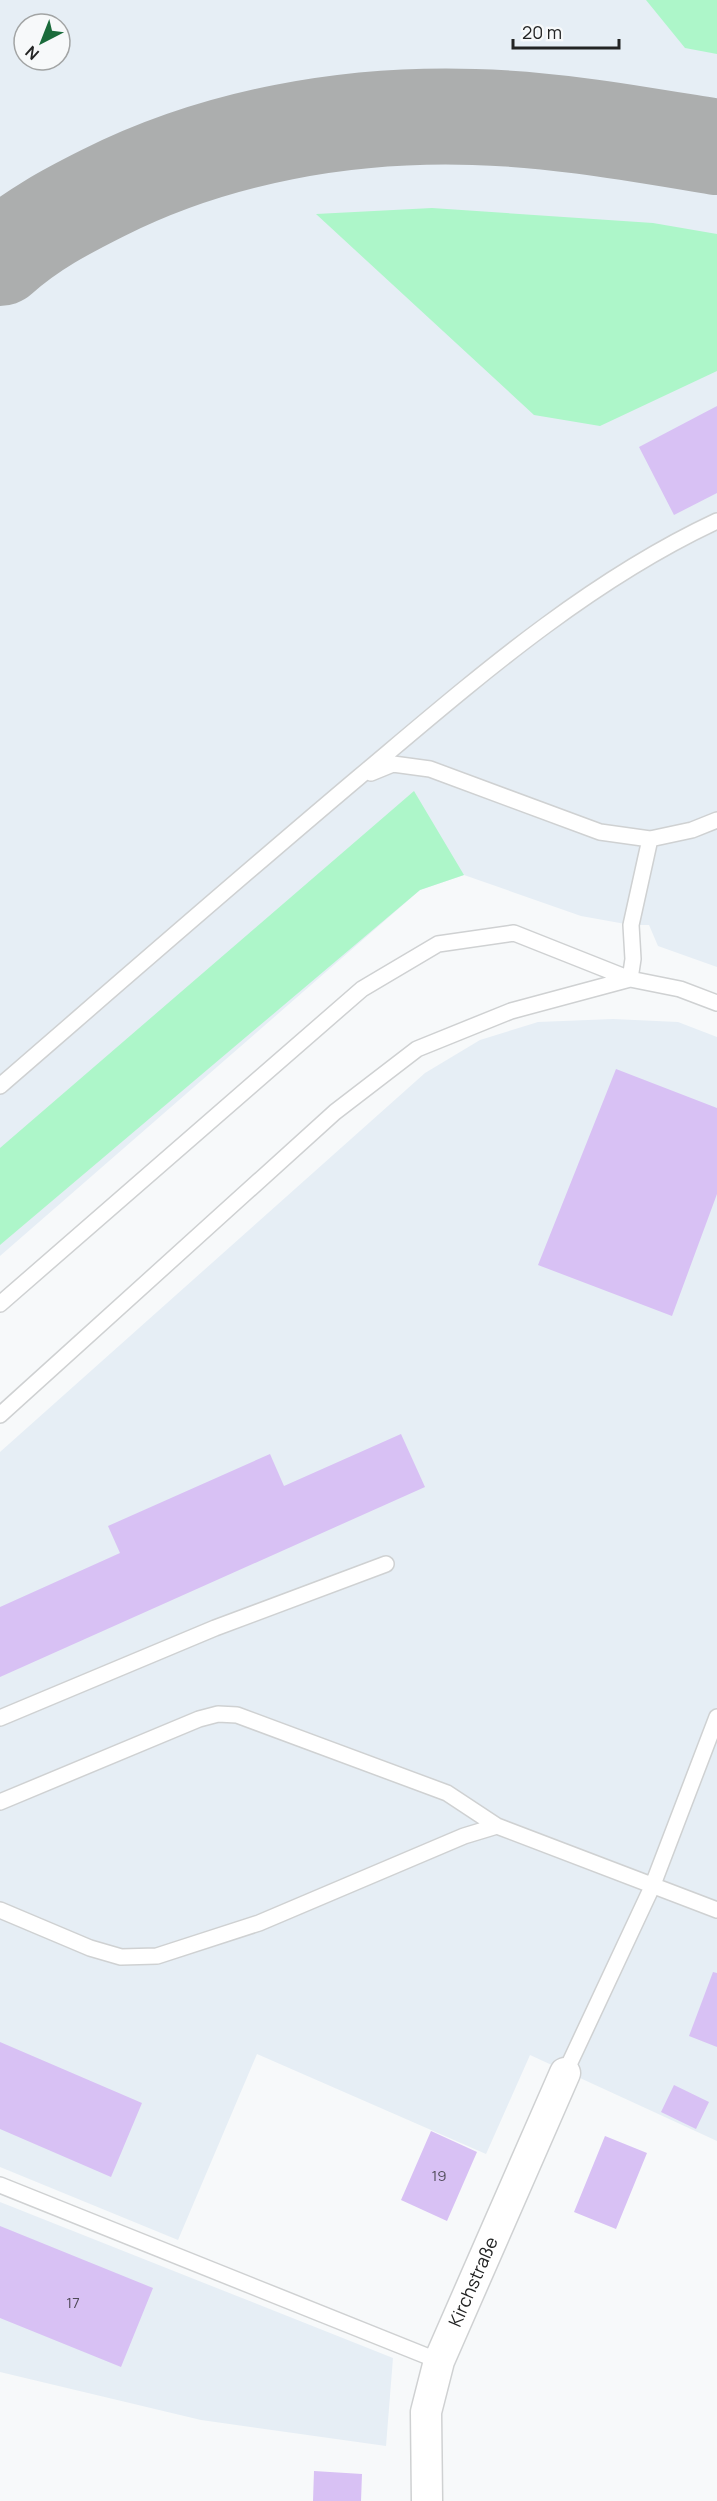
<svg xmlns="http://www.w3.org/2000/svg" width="717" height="2501" font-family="Manrope,sans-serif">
	<rect width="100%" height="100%" fill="#f7f9fa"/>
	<path fill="#e6eef5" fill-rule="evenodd" d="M 0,0 L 717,0 L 717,967 L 658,946 L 649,925 L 631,925 L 581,916 L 464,875 L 420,890 L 0,1256 ZM 24,24 L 60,24 L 60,60 L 24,60 Z
		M 613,1019 L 678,1022 L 717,1037 L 717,2141 L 530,2055 L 486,2154 L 257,2054 L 178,2240 L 0,2167 L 0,1452 L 425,1073 L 480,1040 L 538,1022 Z
		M 0,2202 L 393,2358 L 386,2446 L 201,2420 L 0,2372 Z"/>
	<path fill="#adf6c9" d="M 646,0 L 717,0 L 717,54 L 685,48 Z
		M 432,208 L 653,223 L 717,234 L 717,371 L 600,426 L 534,415 L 316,214 Z
		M 414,791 L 464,875 L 420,890 L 0,1245 L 0,1148 Z"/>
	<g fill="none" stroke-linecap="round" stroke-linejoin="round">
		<path stroke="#acaeae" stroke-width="96" d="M 0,258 C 31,230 67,211 103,193 C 216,136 348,113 474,117 C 555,119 637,134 717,147"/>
	</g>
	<path fill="#d8c1f4" d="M 717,406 L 717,493 L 674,515 L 639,447 Z
		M 616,1069 L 717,1108 L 717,1194 L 672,1316 L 538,1265 Z
		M 401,1434 L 425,1487 L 0,1677 L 0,1607 L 120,1553 L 108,1526 L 270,1454 L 284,1486 Z
		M 713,1972 L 717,1973 L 717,2047 L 689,2036 Z
		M 0,2042 L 142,2103 L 111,2177 L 0,2129 Z
		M 674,2085 L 709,2102 L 696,2129 L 661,2112 Z
		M 431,2131 L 477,2152 L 447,2221 L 401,2200 Z
		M 605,2136 L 647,2153 L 616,2229 L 574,2212 Z
		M 0,2226 L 153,2288 L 121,2367 L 0,2318 Z
		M 314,2471 L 362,2474 L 361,2501 L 313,2501 Z"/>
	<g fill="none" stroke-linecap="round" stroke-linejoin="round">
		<g stroke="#cfd1d2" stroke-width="18">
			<path id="service" d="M 371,773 L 393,764 L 430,769 L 600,832 L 650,839 L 692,830 L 717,820
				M 630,979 L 633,959 L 631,925 L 650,839
				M 0,1086 C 119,983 238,879 359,777 C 471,683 584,583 717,521
				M 0,1304 L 362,989 L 438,944 L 514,933 L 630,979 L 680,989 L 717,1003
				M 0,1415 L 335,1112 L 417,1049 L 511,1011 L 630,979
				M 0,1718 L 215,1628 L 386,1564
				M 0,1802 L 199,1719 L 218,1714 L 237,1715 L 447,1793 L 497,1826 L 717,1910
				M 0,1910 L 90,1948 L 121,1957 L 157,1956 L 259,1923 L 464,1836 L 497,1826
				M 565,2073 L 652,1887 L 717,1717
				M 0,2185 L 439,2361"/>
		</g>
		<g stroke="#cfd1d2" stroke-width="33">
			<g id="minor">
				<path id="s1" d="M 427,2501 L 426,2412 L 439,2361 L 565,2073"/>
			</g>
		</g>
		<use href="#service" stroke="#fff" stroke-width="15"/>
		<use href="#minor" stroke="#fff" stroke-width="30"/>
	</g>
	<g text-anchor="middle" stroke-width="4.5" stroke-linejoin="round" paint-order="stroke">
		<g font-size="15" fill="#504b58">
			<text x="439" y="2181">19</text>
			<text x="73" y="2308">17</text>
		</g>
		<g font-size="18" fill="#232424" stroke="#f7f9fa">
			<text dy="6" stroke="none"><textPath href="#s1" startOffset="228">Kirchstraße</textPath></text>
		</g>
	</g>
	<g transform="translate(42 42) rotate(222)"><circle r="28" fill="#f7f9fa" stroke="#a2a4a4" stroke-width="1.5"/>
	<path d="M0-4.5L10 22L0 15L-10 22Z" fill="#1a6b3b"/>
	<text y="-9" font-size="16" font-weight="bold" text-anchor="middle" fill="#232424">N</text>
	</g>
	<path d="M513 39v9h106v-9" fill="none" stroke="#232424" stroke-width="3"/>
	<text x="522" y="39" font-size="18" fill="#232424" stroke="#f7f9fa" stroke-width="4.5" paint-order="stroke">20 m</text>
</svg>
